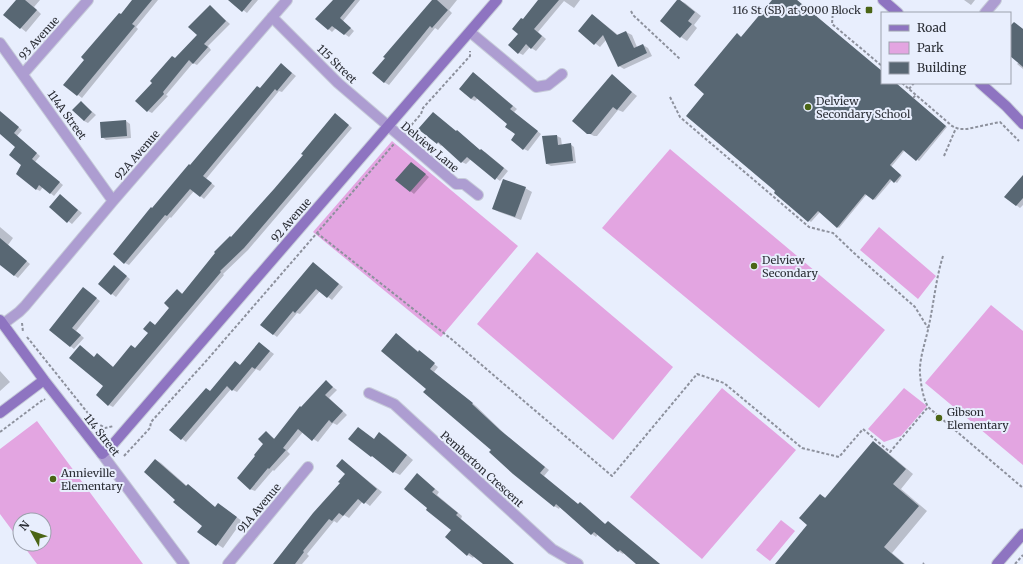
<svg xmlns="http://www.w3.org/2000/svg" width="1023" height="564" font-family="Merriweather,serif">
	<rect width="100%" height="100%" fill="#e8eefd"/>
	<path fill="#e3a5e1" d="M 392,141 L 518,246 L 441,337 L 313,232 Z
		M 670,149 L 885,330 L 819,408 L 602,228 Z
		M 879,227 L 936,276 L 918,299 L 860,250 Z
		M 537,252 L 673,367 L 613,440 L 477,324 Z
		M 991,305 L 1023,331 L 1023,465 L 925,383 Z
		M 722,388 L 796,450 L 702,559 L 630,497 Z
		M 904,388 L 927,406 L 901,436 L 884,442 L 868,429 Z
		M 37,421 L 143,564 L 37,564 L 22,544 L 44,544 L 44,520 L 20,520 L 20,541 L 0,514 L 0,449 Z
		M 781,520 L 795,531 L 770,561 L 756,550 Z"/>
	<path fill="#0003" d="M 18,0 L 40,0 L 34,7 L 41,14 L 26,32 L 5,15 Z
		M 134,0 L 158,0 L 136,27 L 138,29 L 82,98 L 65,85 Z
		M 230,0 L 258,0 L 247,13 Z
		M 334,0 L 360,0 L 343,21 L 354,31 L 349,37 L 336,28 L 332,32 L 317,19 Z
		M 434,0 L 457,0 L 449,10 L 452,13 L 438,30 L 435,28 L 389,85 L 384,82 Z
		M 540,0 L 580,0 L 574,8 L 564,1 L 538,32 L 546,39 L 536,51 L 530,47 L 523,55 L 519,53 L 519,34 L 523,20 Z
		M 678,0 L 685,3 L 701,16 L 694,25 L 697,28 L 687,41 L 681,37 Z
		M 773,0 L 797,0 L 882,72 L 882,83 L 895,83 L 947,127 L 919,161 L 905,150 L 891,167 L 902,176 L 897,183 L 892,180 L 875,200 L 867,194 L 839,228 L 820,212 L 811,222 L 775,193 L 777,191 L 706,94 L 742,38 Z
		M 964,0 L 975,0 L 971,5 Z
		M 210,6 L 230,24 L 208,46 L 211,50 L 197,65 L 193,63 L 166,95 L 168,96 L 152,113 L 148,111 L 176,59 L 198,34 Z
		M 593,15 L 618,35 L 626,32 L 632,35 L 637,47 L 643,45 L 648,48 L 652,56 L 624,69 L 619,66 L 606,40 L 600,47 L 579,31 Z
		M 1014,23 L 1023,29 L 1023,69 L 1017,64 L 1019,62 L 1010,54 L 1010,28 Z
		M 285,67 L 296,76 L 282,92 L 279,91 L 206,179 L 215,186 L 204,199 L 194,191 L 171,218 L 170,217 L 129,265 L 125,263 L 153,209 L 260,89 Z
		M 474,73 L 517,109 L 514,112 L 541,134 L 528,151 L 524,149 L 517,134 L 508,124 L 478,98 L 475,101 L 471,99 Z
		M 612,76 L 637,96 L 623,112 L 618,110 L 597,136 L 594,136 L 588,133 Z
		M 81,102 L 96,115 L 88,123 L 84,121 Z
		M 0,112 L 22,130 L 17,136 L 40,156 L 35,162 L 63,185 L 54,196 L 43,187 L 40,191 L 36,189 L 23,165 L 17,147 L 0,133 Z
		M 339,117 L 352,128 L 248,250 L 223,274 L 224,275 L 113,407 L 109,405 L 104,386 L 94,358 L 101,357 L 113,367 L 135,349 L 170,308 L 177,290 L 183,294 Z
		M 126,121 L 130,124 L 131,138 L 106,140 L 102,137 Z
		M 420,129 L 457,131 L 481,151 L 485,152 L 508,171 L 500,181 L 471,159 L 466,164 L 462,162 L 442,145 L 441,146 L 438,143 Z
		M 557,136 L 561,138 L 562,146 L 570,144 L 574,147 L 576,163 L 551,166 L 547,164 Z
		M 411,163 L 429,177 L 414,194 L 397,180 Z
		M 1023,181 L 1023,205 L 1020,208 L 1016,205 Z
		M 525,188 L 532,192 L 521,220 L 499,212 L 493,209 Z
		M 64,198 L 82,213 L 72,224 L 50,207 Z
		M 0,227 L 13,238 L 8,245 L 30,264 L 18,278 L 14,275 L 0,252 Z
		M 313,263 L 343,287 L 332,300 L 320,291 L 300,314 L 297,313 L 277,337 L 273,334 Z
		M 118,269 L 130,279 L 116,297 L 99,284 Z
		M 87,291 L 100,301 L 76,331 L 84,338 L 74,349 L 50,330 Z
		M 400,337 L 438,367 L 434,372 L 476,406 L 505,434 L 549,470 L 544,476 L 579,505 L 580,503 L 585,506 L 606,525 L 660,564 L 638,564 L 624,553 L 623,554 L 618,551 L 598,534 L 596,537 L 592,534 L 560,507 L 559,509 L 554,506 L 427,389 Z
		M 259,343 L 274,354 L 260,371 L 256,369 L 237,392 L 231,389 L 186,442 L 171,430 L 211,392 L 240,365 Z
		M 0,371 L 10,382 L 0,391 Z
		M 326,382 L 337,390 L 329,398 L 347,415 L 337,425 L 333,423 L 318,442 L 303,432 L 287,451 L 290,454 L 274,471 L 273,470 L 255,491 L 250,489 L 265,444 L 266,433 L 275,439 Z
		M 358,428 L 375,440 L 380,434 L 386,437 L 413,460 L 400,475 L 394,472 L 372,456 Z
		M 873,443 L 881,447 L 913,474 L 901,489 L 927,511 L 892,553 L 905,564 L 776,564 L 809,525 L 820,495 L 826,498 Z
		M 156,460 L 161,463 L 187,486 L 188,485 L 194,489 L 216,508 L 224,508 L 242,521 L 223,548 L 199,532 L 203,526 L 176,500 Z
		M 342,460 L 382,492 L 370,506 L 363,501 L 349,518 L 344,515 L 337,523 L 334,521 L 307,554 L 309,556 L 302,564 L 282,564 L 342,483 L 346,474 Z
		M 417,474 L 439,492 L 437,495 L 462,516 L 461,519 L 514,564 L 484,564 L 474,556 L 473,558 L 468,555 L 446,537 L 452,530 Z"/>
	<path fill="#586773" d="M 16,0 L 25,0 L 37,10 L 20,29 L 3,15 Z
		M 132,0 L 152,0 L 132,24 L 135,26 L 77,96 L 63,85 L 84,60 L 81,57 L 119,13 L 121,14 Z
		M 228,0 L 252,0 L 242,12 Z
		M 333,0 L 355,0 L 340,18 L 351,28 L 344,35 L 332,26 L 328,30 L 315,19 Z
		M 432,0 L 437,0 L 448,10 L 432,28 L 430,26 L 384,83 L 372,73 L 385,58 L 383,57 Z
		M 538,0 L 559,0 L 534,29 L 542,36 L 531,49 L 526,44 L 518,54 L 508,45 L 518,34 L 512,29 L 521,18 L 523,19 Z
		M 677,0 L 680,0 L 695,12 L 688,21 L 692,24 L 680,38 L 660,21 Z
		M 772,0 L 797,0 L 882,71 L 882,83 L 896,83 L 946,126 L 916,161 L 903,150 L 890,165 L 901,175 L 894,183 L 890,179 L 873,200 L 865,194 L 837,228 L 818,211 L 808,222 L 774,193 L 775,191 L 686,116 L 704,94 L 694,85 L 737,33 L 741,37 Z
		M 210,5 L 226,21 L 204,44 L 208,47 L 193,64 L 189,60 L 163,92 L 164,94 L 147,112 L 135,101 L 152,83 L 150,81 L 172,56 L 175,58 L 197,35 L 188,27 Z
		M 592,14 L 617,35 L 626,31 L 634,48 L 643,44 L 647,53 L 618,67 L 603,35 L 594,45 L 578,31 Z
		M 1014,22 L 1023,29 L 1023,67 L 1010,56 L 1010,26 Z
		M 281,63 L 292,73 L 277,91 L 275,89 L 203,176 L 212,183 L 200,197 L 190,189 L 167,216 L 165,215 L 124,264 L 113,254 L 151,207 L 152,208 L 189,164 L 190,165 L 257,86 L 260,88 Z
		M 473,72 L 513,106 L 510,109 L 538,131 L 523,150 L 511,140 L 515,134 L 505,127 L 507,124 L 474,96 L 471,99 L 459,89 Z
		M 612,74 L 632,92 L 617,110 L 613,107 L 591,134 L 587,134 L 572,121 Z
		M 81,101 L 92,112 L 84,121 L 72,110 Z
		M 0,111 L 19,127 L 14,133 L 37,153 L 32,159 L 60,182 L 50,194 L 39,185 L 36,190 L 16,174 L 21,165 L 9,155 L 15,147 L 0,134 Z
		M 433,112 L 456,131 L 457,130 L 480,150 L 481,149 L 504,168 L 495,180 L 467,157 L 461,163 L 438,142 L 437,144 L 418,129 Z
		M 335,113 L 349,125 L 244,248 L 220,271 L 221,272 L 108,406 L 96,395 L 103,386 L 69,358 L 80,345 L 94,357 L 97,353 L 113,367 L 131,345 L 135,348 L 148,333 L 143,329 L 150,321 L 155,325 L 169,308 L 164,303 L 177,289 L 182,294 L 215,253 L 214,252 L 230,236 L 231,237 L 274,189 L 303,155 L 301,154 Z
		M 126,120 L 127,136 L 101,138 L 100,122 Z
		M 557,135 L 558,145 L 571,143 L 573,161 L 546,164 L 542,136 Z
		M 411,162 L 426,174 L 410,192 L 395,180 Z
		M 1023,175 L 1023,198 L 1016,206 L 1004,197 Z
		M 503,179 L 526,187 L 515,217 L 492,209 Z
		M 60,194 L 78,210 L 67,223 L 49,207 Z
		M 0,238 L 27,261 L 14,276 L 0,265 Z
		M 313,262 L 339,284 L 327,298 L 316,289 L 295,313 L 293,311 L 273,335 L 260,325 Z
		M 114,265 L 127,276 L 111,295 L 98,284 Z
		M 83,287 L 97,298 L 72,328 L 81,335 L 70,347 L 49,330 Z
		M 396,333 L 418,352 L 419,350 L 435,363 L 430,369 L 473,403 L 472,404 L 500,430 L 545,467 L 540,473 L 578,504 L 580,502 L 605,524 L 608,521 L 660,564 L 636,564 L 620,550 L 618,552 L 594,532 L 591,535 L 556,504 L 554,507 L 513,474 L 489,452 L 491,450 L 423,392 L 426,389 L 381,351 Z
		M 259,342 L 270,351 L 255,369 L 252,367 L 232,391 L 227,386 L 181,440 L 169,430 L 206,388 L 210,391 L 235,361 L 240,365 Z
		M 326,380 L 333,387 L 325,395 L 343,411 L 332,423 L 329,420 L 312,441 L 298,429 L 283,448 L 286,450 L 269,469 L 268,468 L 250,490 L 237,478 L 255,456 L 254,455 L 263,444 L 258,439 L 266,431 L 274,439 L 300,406 L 301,407 Z
		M 358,427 L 374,439 L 379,432 L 407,455 L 393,473 L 372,456 L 371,457 L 348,439 Z
		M 873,441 L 906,469 L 893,484 L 919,506 L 884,547 L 904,564 L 775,564 L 807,525 L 799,518 L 820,494 L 825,498 Z
		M 155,459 L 186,486 L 188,484 L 215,507 L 218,503 L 237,517 L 216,546 L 197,532 L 202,526 L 173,502 L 175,500 L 144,472 Z
		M 342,459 L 377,489 L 364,504 L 358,499 L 343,516 L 339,513 L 332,521 L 329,519 L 303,551 L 304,552 L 295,564 L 273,564 L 313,513 L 340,483 L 338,482 L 345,474 L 336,466 Z
		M 417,473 L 435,489 L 432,492 L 458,513 L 456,515 L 514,564 L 483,564 L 469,553 L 467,556 L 445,537 L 451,530 L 426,510 L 427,508 L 404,489 Z"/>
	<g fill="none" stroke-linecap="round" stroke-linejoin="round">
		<g stroke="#c6cbd9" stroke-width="12">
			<path id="street" d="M 985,13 L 996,0
				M 272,17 L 338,83 L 456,184 L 464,184 L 478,195
				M 470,32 L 536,87 L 548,85 L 562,74
				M 0,43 L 113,201
				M 23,74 L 88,0
				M 3,324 L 19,312 L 25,306 L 113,201 L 287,0
				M 369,393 L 394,404 L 552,549 L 578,564
				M 102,454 L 184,564
				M 228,564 L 308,467"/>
		</g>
		<g stroke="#c6cbd9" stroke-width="12">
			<path id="secondary" d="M 883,0 L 898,13
				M 980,83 L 1006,106 L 1023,124
				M 0,320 L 44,380 L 102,454 L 114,443 L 497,0
				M 0,413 L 44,380
				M 997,564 L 1023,534"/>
		</g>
		<path stroke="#8d919d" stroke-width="2" stroke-dasharray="3 2" stroke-linecap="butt" d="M 833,10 L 832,24 L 882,66
			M 631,11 L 633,15 L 680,59
			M 902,83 L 952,126 L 959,129 L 967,129 L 1000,122 L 1019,141
			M 909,89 L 914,83
			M 670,97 L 680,117 L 809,227 L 833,233 L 854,253 L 915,307 L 928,328
			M 913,98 L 916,95
			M 408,129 L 421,114 L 423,108 L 470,56 L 470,51
			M 944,156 L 956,128
			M 317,233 L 450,338 L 612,476 L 697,374 L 724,383 L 802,448 L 839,457 L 863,429 L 890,452 L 928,407
			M 943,256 C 936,278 934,302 929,325 C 926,341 919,358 920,374 C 921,385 923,398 928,407 L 1023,488
			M 22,323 L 23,332
			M 27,337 L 95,422 L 105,428 L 114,426
			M 0,432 L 44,399 L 45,400
			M 124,456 L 150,428 L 151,422 L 207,360 L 394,144
			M 923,564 L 924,563
			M 1015,564 L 1023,555"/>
		<use href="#street" stroke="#ad9dd1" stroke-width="10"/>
		<use href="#secondary" stroke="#8e74c1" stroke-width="10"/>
	</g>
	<g fill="#4b6515" stroke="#e8eefd" stroke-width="1.5">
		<rect x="865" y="6" width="8" height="8" rx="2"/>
		<circle cx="808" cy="107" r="4"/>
		<circle cx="754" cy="266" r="4"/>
		<circle cx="939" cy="418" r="4"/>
		<circle cx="53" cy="479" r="4"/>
	</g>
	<g text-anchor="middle" stroke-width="4" stroke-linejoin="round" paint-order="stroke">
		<g font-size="11" fill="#2b2e35" stroke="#e8eefd" text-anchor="start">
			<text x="861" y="14" text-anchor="end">116 St (SB) at 9000 Block</text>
			<text x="816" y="105">Delview<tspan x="816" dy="13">Secondary School</tspan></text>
			<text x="762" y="264">Delview<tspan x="762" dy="13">Secondary</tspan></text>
			<text x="947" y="416">Gibson<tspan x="947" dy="13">Elementary</tspan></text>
			<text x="61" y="477">Annieville<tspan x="61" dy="13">Elementary</tspan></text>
		</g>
		<g font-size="11" fill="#2b2e35" stroke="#e8eefd">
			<text transform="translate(39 38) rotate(-48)" y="4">93 Avenue</text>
			<text transform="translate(337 64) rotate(44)" y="4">115 Street</text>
			<text transform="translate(67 115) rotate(54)" y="4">114A Street</text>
			<text transform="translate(430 147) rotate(40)" y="4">Delview Lane</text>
			<text transform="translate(137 155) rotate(-49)" y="4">92A Avenue</text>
			<text transform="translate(291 220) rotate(-49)" y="4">92 Avenue</text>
			<text transform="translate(102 435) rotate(52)" y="4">114 Street</text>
			<text transform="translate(482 469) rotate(42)" y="4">Pemberton Crescent</text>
			<text transform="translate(259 508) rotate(-50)" y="4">91A Avenue</text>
		</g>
	</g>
	<rect x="881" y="12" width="130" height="72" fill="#e8eefd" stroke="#9ca1ad"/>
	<rect x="889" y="25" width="20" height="6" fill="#8e74c1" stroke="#9ca1ad"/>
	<text x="917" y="32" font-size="12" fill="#2b2e35">Road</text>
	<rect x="889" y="42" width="20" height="12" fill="#e3a5e1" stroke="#9ca1ad"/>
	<text x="917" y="52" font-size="12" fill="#2b2e35">Park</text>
	<rect x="889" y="62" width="20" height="12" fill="#586773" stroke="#9ca1ad"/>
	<text x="917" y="72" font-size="12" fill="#2b2e35">Building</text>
	<g transform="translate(32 532) rotate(310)"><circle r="19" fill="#e8eefd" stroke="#9ca1ad"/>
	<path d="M0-3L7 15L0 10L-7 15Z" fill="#4b6515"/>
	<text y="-6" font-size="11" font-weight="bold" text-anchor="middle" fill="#2b2e35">N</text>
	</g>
</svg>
